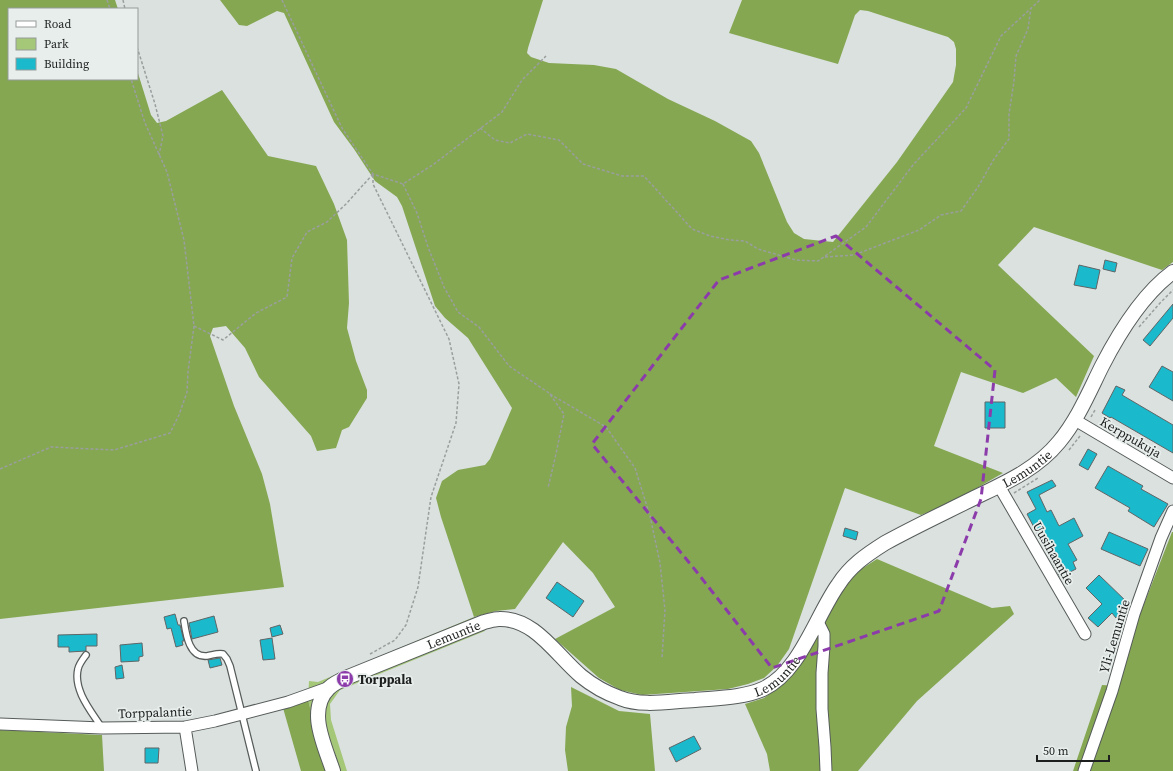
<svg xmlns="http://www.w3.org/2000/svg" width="1173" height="771" font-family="'Source Serif 4',serif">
	<rect width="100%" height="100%" fill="#dae1df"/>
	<path fill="#a5c778" d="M 474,617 L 485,631 L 340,690 L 330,704 L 331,720 L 347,771 L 329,771 L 315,730 L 308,699 L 309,681 L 318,682 Z"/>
	<path fill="#85a752" d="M 0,0 L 115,0 L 118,9 L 9,9 L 9,79 L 137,79 L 137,70 L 151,115 L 157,123 L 166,121 L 222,90 L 268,156 L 316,166 L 334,204 L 347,240 L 349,303 L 347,328 L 356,361 L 367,390 L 367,398 L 349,427 L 342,430 L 336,448 L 317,451 L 311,436 L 259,377 L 245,348 L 226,326 L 213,328 L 210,336 L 234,406 L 262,474 L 270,504 L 284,587 L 0,619 Z
		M 220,0 L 543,0 L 528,48 L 527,53 L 531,57 L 549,63 L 594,65 L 616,69 L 668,99 L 715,121 L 751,141 L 759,153 L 787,222 L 794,233 L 804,239 L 833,242 L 897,162 L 953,82 L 956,65 L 956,49 L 954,42 L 948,37 L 868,11 L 860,10 L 855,15 L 838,64 L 729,33 L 742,0 L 1173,0 L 1173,262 L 1162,270 L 1034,227 L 998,265 L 1094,356 L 1076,397 L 1056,378 L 1023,393 L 961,372 L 934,446 L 1003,473 L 951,503 L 921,515 L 845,488 L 789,649 L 777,666 L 764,678 L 748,684 L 728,689 L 642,695 L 620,690 L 599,678 L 555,639 L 615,607 L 593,573 L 563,542 L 515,609 L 496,611 L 474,617 L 441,517 L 436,498 L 442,481 L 458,470 L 485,465 L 490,459 L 512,408 L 468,338 L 445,318 L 435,306 L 402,206 L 397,197 L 375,181 L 354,149 L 334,122 L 284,13 L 277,11 L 247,26 L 239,25 Z
		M 1172,532 L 1173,532 L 1173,771 L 1073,771 L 1102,685 L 1118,686 L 1139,617 Z
		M 877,559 L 992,608 L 1010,606 L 1014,614 L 917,701 L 858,771 L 770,771 L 767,754 L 745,704 L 764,698 L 780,686 L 794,673 L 843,589 L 855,573 Z
		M 571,687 L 619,711 L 650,714 L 655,771 L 568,771 L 565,750 L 566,727 L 572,706 Z
		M 308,699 L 315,730 L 329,771 L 301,771 L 283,708 Z
		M 0,730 L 102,735 L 104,771 L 0,771 Z"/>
	<path fill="#1ab9cc" stroke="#606566" d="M 1105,260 L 1117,263 L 1115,272 L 1103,269 Z
		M 1079,265 L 1100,270 L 1096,289 L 1074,285 Z
		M 1173,304 L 1173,318 L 1150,346 L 1143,340 Z
		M 1162,366 L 1173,372 L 1173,401 L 1149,387 Z
		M 1116,386 L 1125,390 L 1122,395 L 1173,425 L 1173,453 L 1111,417 L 1110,418 L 1102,413 Z
		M 985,402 L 1005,402 L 1005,428 L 985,428 Z
		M 1088,449 L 1097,454 L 1088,470 L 1079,465 Z
		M 1108,466 L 1143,486 L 1141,489 L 1168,504 L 1154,527 L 1128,511 L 1130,508 L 1095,488 Z
		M 1052,480 L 1056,486 L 1039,495 L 1047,512 L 1051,510 L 1059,526 L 1074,518 L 1083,536 L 1068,544 L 1077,560 L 1073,562 L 1076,569 L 1060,577 L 1027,514 L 1036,509 L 1027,492 Z
		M 845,528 L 858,532 L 856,540 L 843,536 Z
		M 1109,532 L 1148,549 L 1140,566 L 1101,549 Z
		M 1099,575 L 1129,604 L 1116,618 L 1112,613 L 1098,627 L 1088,618 L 1102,604 L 1086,588 Z
		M 557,582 L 584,601 L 573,617 L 546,598 Z
		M 175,614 L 178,625 L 180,625 L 184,641 L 182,641 L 183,645 L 176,647 L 171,628 L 167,629 L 164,617 Z
		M 214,616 L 218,632 L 192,639 L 189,623 Z
		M 280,625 L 283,634 L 272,637 L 270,628 Z
		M 97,634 L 97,646 L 86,646 L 86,651 L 69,652 L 69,647 L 58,647 L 58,635 Z
		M 272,638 L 275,659 L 263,660 L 260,640 Z
		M 142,643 L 143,656 L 139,657 L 139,661 L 121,662 L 120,645 Z
		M 220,658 L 222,665 L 210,668 L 208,660 Z
		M 122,665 L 124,678 L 116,679 L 115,667 Z
		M 694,736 L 701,749 L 676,762 L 669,748 Z
		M 145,748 L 159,748 L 158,763 L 145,763 Z"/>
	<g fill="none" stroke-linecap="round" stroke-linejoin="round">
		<g stroke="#565c5a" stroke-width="8">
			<path id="service" d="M 184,621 C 186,634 189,658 207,656 C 213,655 217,653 223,654 L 227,659 L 230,666 L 256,771
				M 86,655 C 83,659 79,664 78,669 C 73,690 91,711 102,728"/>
		</g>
		<g stroke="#565c5a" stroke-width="13">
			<path id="minor" d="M 1075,420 L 1173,478
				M 999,486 L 1085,634
				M 818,622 L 824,634 L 824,646 L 822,673 L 822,709 L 825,747 L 826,771
				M 0,724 L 102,728 L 185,727 L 215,721 L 288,702 L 330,687
				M 185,727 L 192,771
				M 1084,771 L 1112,691 L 1134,614 L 1161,538 L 1173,511"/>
		</g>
		<g stroke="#565c5a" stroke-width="16">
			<g id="tertiary">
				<path id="s1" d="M 333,771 C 325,746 306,710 329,688 C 334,683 341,680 348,677 L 484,622 C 489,621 494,619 499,619 C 535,618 556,655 581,676 C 592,685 606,693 620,698 C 642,707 671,701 695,700 C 716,698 743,698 763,689 C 800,672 816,616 838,585 C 850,566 866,555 885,543 C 914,527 944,513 974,498 C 1005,483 1037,469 1059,442 C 1078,419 1089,392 1102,366 C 1119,333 1143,294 1173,272"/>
			</g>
		</g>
		<path stroke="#9a9f9e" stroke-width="1.5" stroke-dasharray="3 2" stroke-linecap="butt" d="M 107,0 L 110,9
			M 123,0 L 125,9
			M 282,0 L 342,128 L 373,174 L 403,184 L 434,164 L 502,112 L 522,80 L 546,56
			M 137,47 L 155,104 L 163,136 L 159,155
			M 480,128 L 495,140 L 510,143 L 527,134 L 559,140 L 583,164 L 622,176 L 644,176 L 692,229 L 710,236 L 730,240 L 745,241 L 758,249 L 789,258 L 796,260 L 818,261 L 866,227 L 913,165 L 966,108 L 1001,36 L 1040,0
			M 403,184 L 417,213 L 428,247 L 444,287 L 458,312 L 479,327 L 509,366 L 549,393 L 564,414 L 556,454 L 548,488
			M 825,257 L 854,255 L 919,230 L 941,215 L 961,211 L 978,187 L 994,159 L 1009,139 L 1009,114 L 1014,81 L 1016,56 L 1028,29 L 1031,8
			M 194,326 L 223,340 L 256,313 L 287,297 L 292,258 L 307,232 L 327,222 L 346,204 L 373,174
			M 1139,327 L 1160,303 L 1173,290
			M 550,394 L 606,427 L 635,468 L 650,516 L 660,563 L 665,610 L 662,658
			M 1091,417 L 1095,410
			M 1069,450 L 1080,436
			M 0,469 L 51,447 L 114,450 L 170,433 L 179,415 L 187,392 L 188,372 L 194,326 L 184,240 L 167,172 L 145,123 L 131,79
			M 1014,493 L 1038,478
			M 370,654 L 395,640 L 406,625 L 418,587 L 431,497 L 456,423 L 459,384 L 449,339 L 373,184 L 373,174"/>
		<use href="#service" stroke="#fff" stroke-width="5.5"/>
		<use href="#minor" stroke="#fff" stroke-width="11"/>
		<use href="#tertiary" stroke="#fff" stroke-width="14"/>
	</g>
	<path fill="none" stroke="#8c3baa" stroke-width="3" stroke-dasharray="8 5" stroke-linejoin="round" d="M 836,236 L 995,370 L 981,499 L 939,611 L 772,668 L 696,571 L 592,444 L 719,280 Z"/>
	<defs>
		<g id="bus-disc" transform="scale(0.9)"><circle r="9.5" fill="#8c3baa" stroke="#e7eeec"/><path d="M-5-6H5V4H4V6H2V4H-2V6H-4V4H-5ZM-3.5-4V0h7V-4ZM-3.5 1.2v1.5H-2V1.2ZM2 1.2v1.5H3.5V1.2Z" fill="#fff"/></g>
	</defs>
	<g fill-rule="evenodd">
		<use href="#bus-disc" x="345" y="679"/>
	</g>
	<g text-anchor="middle" stroke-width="3.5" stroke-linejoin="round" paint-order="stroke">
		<g font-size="13" fill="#1d1f1f" stroke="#e7eeec">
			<text transform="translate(1131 437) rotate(30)" y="5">Kerppukuja</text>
			<text dy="5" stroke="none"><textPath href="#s1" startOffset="919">Lemuntie</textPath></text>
			<text transform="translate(1054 553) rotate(60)" y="5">Uusihaantie</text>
			<text dy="5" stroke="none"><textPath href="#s1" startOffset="224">Lemuntie</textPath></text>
			<text transform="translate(1114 636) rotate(-73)" y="5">Yli-Lemuntie</text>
			<text dy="5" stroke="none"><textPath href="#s1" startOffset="584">Lemuntie</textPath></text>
			<text transform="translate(155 712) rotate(-2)" y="5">Torppalantie</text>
		</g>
		<g font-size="13" font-weight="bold" fill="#1d1f1f" stroke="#e7eeec" text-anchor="start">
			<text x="358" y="684">Torppala</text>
		</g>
	</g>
	<rect x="8" y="8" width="130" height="72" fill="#e7eeec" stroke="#969b9a"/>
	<rect x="16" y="21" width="20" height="6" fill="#ffffff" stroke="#969b9a"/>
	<text x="44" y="28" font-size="12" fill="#1d1f1f">Road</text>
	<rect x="16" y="38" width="20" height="12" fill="#a5c778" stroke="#969b9a"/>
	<text x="44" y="48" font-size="12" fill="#1d1f1f">Park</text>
	<rect x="16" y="58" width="20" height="12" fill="#1ab9cc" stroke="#969b9a"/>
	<text x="44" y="68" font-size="12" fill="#1d1f1f">Building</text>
	<path d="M1037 755v6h72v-6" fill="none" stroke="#1d1f1f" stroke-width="2"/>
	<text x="1043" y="755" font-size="12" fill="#1d1f1f" stroke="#e7eeec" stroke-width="3" paint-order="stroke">50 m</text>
</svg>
